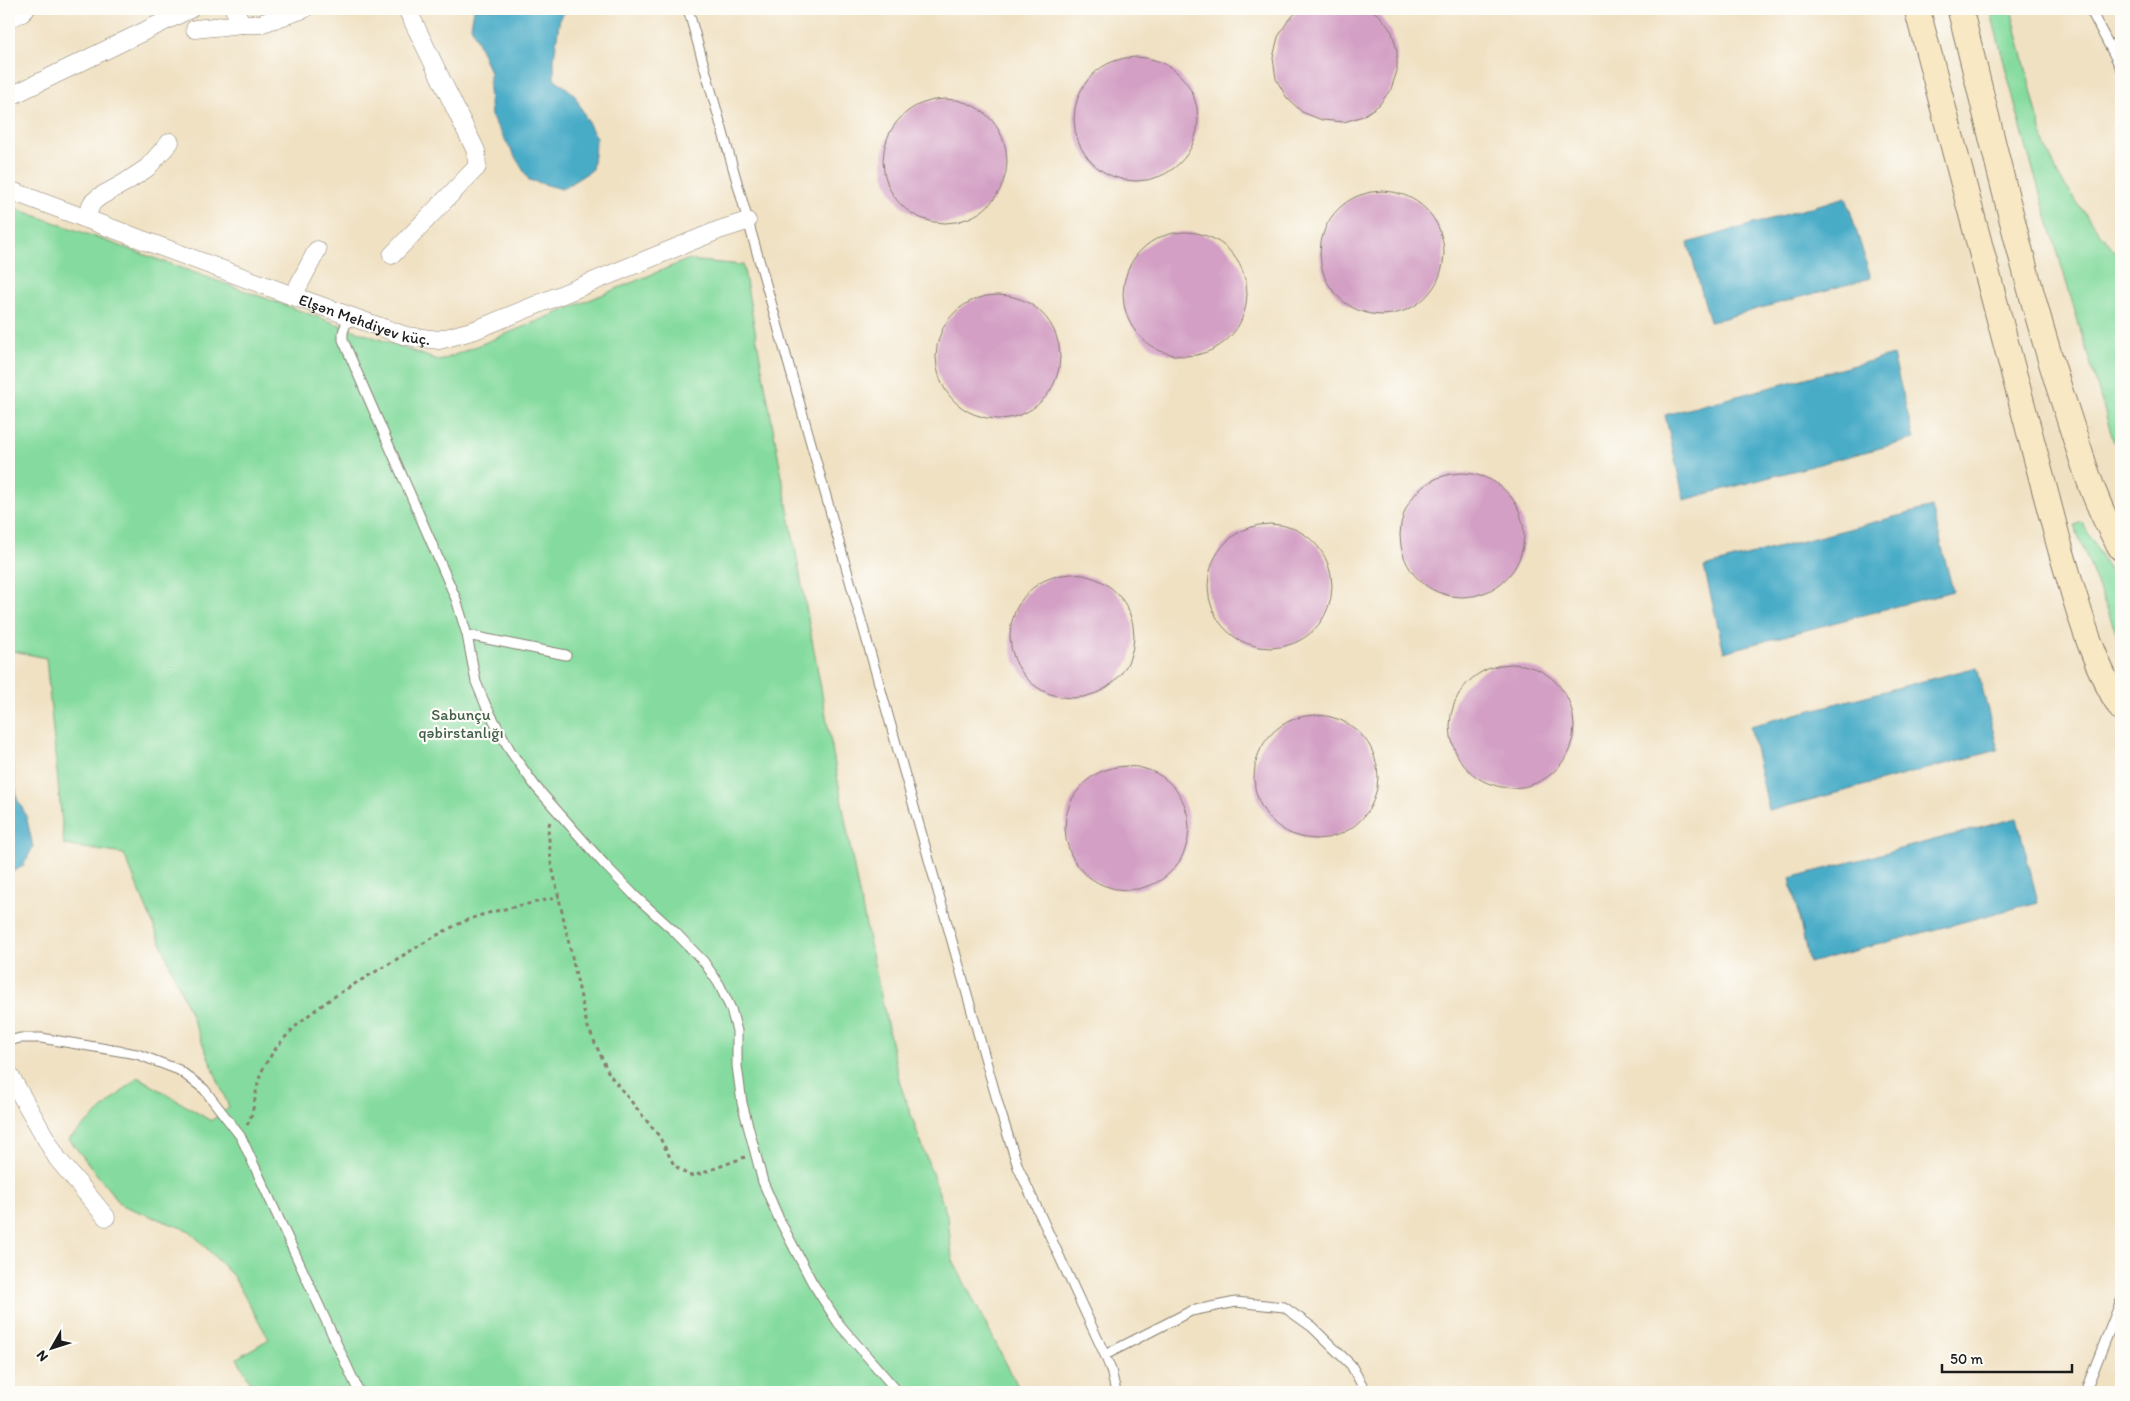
<svg xmlns="http://www.w3.org/2000/svg" width="2130" height="1401" font-family="Itim,sans-serif">
	<rect width="100%" height="100%" fill="#fdfcf7"/>
	<filter id="ink" filterUnits="userSpaceOnUse"><feTurbulence type="fractalNoise" baseFrequency=".02" numOctaves="2"/><feDisplacementMap in="SourceGraphic" scale="10" xChannelSelector="R" yChannelSelector="G"/><feConvolveMatrix kernelMatrix="1 2 1 2 8 2 1 2 1" color-interpolation-filters="sRGB"/></filter>
	<filter id="wash" filterUnits="userSpaceOnUse"><feTurbulence type="fractalNoise" baseFrequency=".0096" numOctaves="4" result="noise"/><feDisplacementMap in="SourceGraphic" scale="20" xChannelSelector="R" yChannelSelector="G"/><feGaussianBlur stdDeviation="1.12" result="paint"/><feColorMatrix in="noise" values="0 0 0 0 0 0 0 0 0 0 0 0 0 0 0 0 0 1.4 0 .05"/><feComposite in="paint" operator="in"/></filter>
	<g filter="url(#wash)">
		<rect width="100%" height="100%" fill="#f0e1c3"/>
		<path fill="#85db9f" stroke="#507c5e" d="M 1990,9 L 2011,9 L 2044,142 L 2059,177 L 2099,233 L 2121,257 L 2121,445 L 2114,443 L 2026,146 Z
			M 9,206 L 440,361 L 687,260 L 743,265 L 857,884 L 900,1084 L 948,1218 L 952,1259 L 1021,1392 L 256,1392 L 237,1358 L 269,1339 L 233,1276 L 190,1231 L 121,1205 L 69,1139 L 138,1077 L 211,1121 L 229,1107 L 124,854 L 64,845 L 46,658 L 9,650 Z
			M 2082,522 L 2121,591 L 2121,645 L 2074,525 Z"/>
		<path fill="#48acc7" stroke="#326472" d="M 474,9 L 569,9 L 560,17 L 554,58 L 554,78 L 574,94 L 596,138 L 592,170 L 562,189 L 529,180 L 491,116 L 489,89 L 490,72 L 471,26 Z
			M 1846,197 L 1871,278 L 1710,322 L 1688,243 Z
			M 1893,355 L 1914,439 L 1684,500 L 1665,415 Z
			M 1932,507 L 1953,591 L 1724,652 L 1704,567 Z
			M 1977,667 L 1998,750 L 1769,811 L 1750,726 Z
			M 9,734 L 17,799 L 26,815 L 33,847 L 23,866 L 9,874 Z
			M 2017,818 L 2038,902 L 1809,963 L 1790,878 Z"/>
		<g id="blocks">
			<path fill="#d39fc4" d="M 1301,9 L 1370,9 L 1380,16 L 1392,32 L 1397,51 L 1397,71 L 1391,89 L 1379,105 L 1363,116 L 1344,122 L 1322,120 L 1302,112 L 1287,98 L 1276,79 L 1273,58 L 1278,37 L 1289,19 Z
				M1074 119a62 62 0 1 1 124 0a62 62 0 1 1-124 0Z
				M883 161a62 62 0 1 1 124 0a62 62 0 1 1-124 0Z
				M1320 253a62 62 0 1 1 124 0a62 62 0 1 1-124 0Z
				M1123 294a62 62 0 1 1 124 0a62 62 0 1 1-124 0Z
				M936 357a62 62 0 1 1 124 0a62 62 0 1 1-124 0Z
				M1400 535a62 62 0 1 1 124 0a62 62 0 1 1-124 0Z
				M1208 586a62 62 0 1 1 124 0a62 62 0 1 1-124 0Z
				M1010 636a62 62 0 1 1 124 0a62 62 0 1 1-124 0Z
				M1450 726a62 62 0 1 1 124 0a62 62 0 1 1-124 0Z
				M1254 777a62 62 0 1 1 124 0a62 62 0 1 1-124 0Z
				M1065 828a62 62 0 1 1 124 0a62 62 0 1 1-124 0Z"/>
		</g>
	</g>
	<g filter="url(#ink)">
		<use href="#blocks" fill-opacity="0" stroke="#867e70" stroke-width="1"/>
		<g fill="none" stroke-linecap="round" stroke-linejoin="round">
			<g stroke="#867e70" stroke-width="11">
				<path id="service" d="M 688,9 L 999,1107 L 1018,1167 L 1105,1355 L 1111,1370 L 1116,1392
					M 2090,9 L 2121,68
					M 349,316 L 343,332 L 343,340 L 456,599 L 467,635 L 476,682 L 486,706 L 511,752 L 536,787 L 604,864 L 634,895 L 675,932 L 704,962 L 719,984 L 731,1009 L 737,1031 L 737,1066 L 742,1103 L 763,1182 L 779,1219 L 812,1282 L 839,1324 L 898,1392
					M 467,635 L 566,655
					M 9,1041 L 20,1038 L 41,1038 L 137,1054 L 179,1070 L 204,1089 L 241,1137 L 359,1392
					M 1105,1355 L 1191,1311 L 1236,1302 L 1284,1307 L 1312,1327 L 1351,1365 L 1366,1392
					M 2085,1392 L 2121,1301"/>
			</g>
			<g stroke="#867e70" stroke-width="19">
				<g id="minor">
					<path d="M 234,9 L 242,24 L 260,24 L 304,9"/>
					<path d="M 9,18 L 22,13 L 26,9"/>
					<path d="M 195,29 L 242,24"/>
					<path d="M 9,97 L 190,9"/>
					<path id="s1" d="M 9,190 L 293,296 L 406,336 L 439,340 L 475,330 L 719,230 L 747,221"/>
					<path d="M 85,219 L 92,203 L 99,197 L 126,182 L 147,168 L 170,142"/>
					<path d="M 392,255 L 477,167 L 476,151 L 407,9"/>
					<path d="M 293,296 L 317,250"/>
					<path d="M 9,1074 L 57,1158 L 106,1217"/>
				</g>
			</g>
			<g stroke="#867e70" stroke-width="27">
				<path id="secondary" d="M 1917,9 L 2061,551 C 2077,604 2091,661 2121,708
					M 1960,9 C 1993,140 2022,272 2063,400 C 2080,451 2093,503 2121,548"/>
			</g>
			<path stroke="#867e70" stroke-width="3" stroke-dasharray="4 4" stroke-linecap="butt" d="M 550,822 L 548,828 L 551,862 L 587,1025 L 609,1074 L 659,1136 L 674,1165 L 689,1176 L 700,1174 L 745,1157
				M 247,1125 C 257,1107 254,1085 264,1067 C 292,1015 349,988 397,959 C 421,945 445,929 470,919 C 496,909 531,904 559,897"/>
			<use href="#service" stroke="#fff" stroke-width="9"/>
			<use href="#minor" stroke="#fff" stroke-width="18"/>
			<use href="#secondary" stroke="#f8e8c3" stroke-width="25"/>
		</g>
	</g>
	<g text-anchor="middle" stroke-width="4.5" stroke-linejoin="round" paint-order="stroke">
		<g font-size="16" fill="#1c1c1c" stroke="#fdfcf7">
			<text dy="6" stroke="none"><textPath href="#s1" startOffset="379">Elşən Mehdiyev küç.</textPath></text>
		</g>
		<g font-size="16" fill="#415f4a" stroke="#fdfcf7">
			<text x="461" y="720">Sabunçu<tspan x="461" dy="18">qəbirstanlığı</tspan></text>
		</g>
	</g>
	<rect width="2130" height="1401" fill="none" stroke="#fdfcf7" stroke-width="30"/>
	<g transform="translate(52 1348) rotate(231)" stroke="#fdfcf7" stroke-width="4" paint-order="stroke">
	<path d="M0-4L9 19L0 12L-9 19Z" fill="#1c1c1c"/>
	<text y="-8" font-size="14" font-weight="bold" text-anchor="middle" fill="#1c1c1c">N</text>
	</g>
	<path d="M1942 1364v8h130v-8" fill="none" stroke="#1c1c1c" stroke-width="2.5"/>
	<text x="1950" y="1364" font-size="15" fill="#1c1c1c" stroke="#fdfcf7" stroke-width="4" paint-order="stroke">50 m</text>
</svg>
